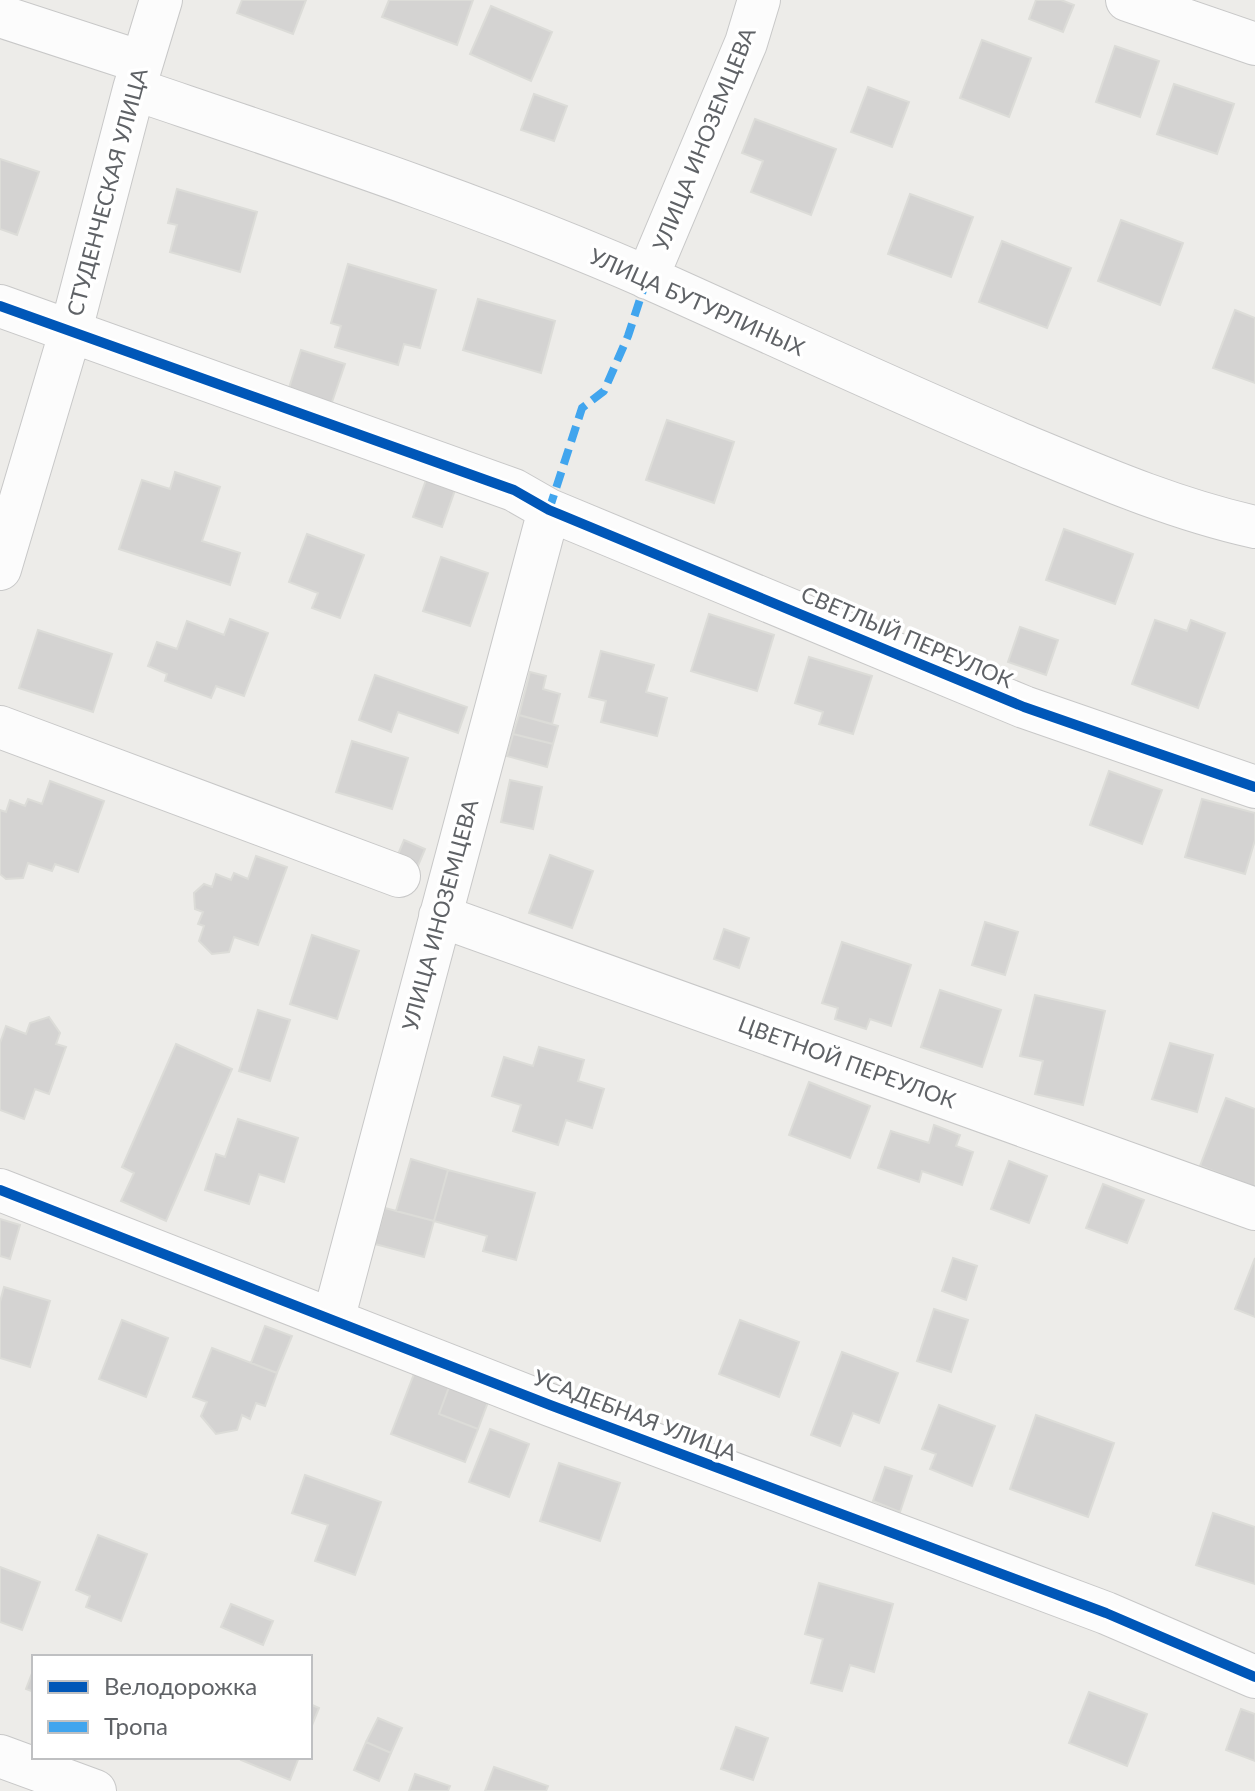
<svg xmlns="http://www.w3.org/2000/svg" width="1255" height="1791" font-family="Lato,sans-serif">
	<rect width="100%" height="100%" fill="#edece9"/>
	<path fill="#d4d3d2" stroke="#dcdcd8" stroke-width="2" d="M 242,0 L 306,0 L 293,34 L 237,13 Z
		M 389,0 L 473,0 L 457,45 L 382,17 Z
		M 1036,0 L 1061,0 L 1074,5 L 1063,32 L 1029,19 Z
		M 491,6 L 552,32 L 531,81 L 470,54 Z
		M 982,40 L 1031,58 L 1009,117 L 960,98 Z
		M 1115,46 L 1159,61 L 1140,117 L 1096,102 Z
		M 1174,84 L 1234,104 L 1217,154 L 1157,134 Z
		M 868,87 L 909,102 L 892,147 L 851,132 Z
		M 534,94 L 567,106 L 554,141 L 521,130 Z
		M 755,119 L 836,149 L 811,215 L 751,192 L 763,161 L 742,153 Z
		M 0,159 L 39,172 L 17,235 L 0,229 Z
		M 177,189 L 257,212 L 240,272 L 170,252 L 177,225 L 168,223 Z
		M 910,194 L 973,217 L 951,277 L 888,254 Z
		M 1121,220 L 1183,243 L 1160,305 L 1098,281 Z
		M 1002,241 L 1071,268 L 1047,328 L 979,302 Z
		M 348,264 L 436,290 L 420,348 L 404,344 L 398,365 L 335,347 L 341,326 L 331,323 Z
		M 478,299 L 555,321 L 541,373 L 463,350 Z
		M 1235,310 L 1255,318 L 1255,383 L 1213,368 Z
		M 301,350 L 345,364 L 331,405 L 288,391 Z
		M 667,420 L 734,442 L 714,503 L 646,480 Z
		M 175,472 L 220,487 L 202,541 L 240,553 L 230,585 L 119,549 L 142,480 L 170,489 Z
		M 426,480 L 455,490 L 442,527 L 413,517 Z
		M 1064,529 L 1133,554 L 1115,604 L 1046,580 Z
		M 307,534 L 364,555 L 340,618 L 312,608 L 318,593 L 289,582 Z
		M 441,557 L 488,573 L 470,626 L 423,611 Z
		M 709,614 L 774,635 L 757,691 L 691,671 Z
		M 230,619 L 268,633 L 244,696 L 216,686 L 211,698 L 165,681 L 167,674 L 148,666 L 157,642 L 177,649 L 187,621 L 224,635 Z
		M 1155,620 L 1187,631 L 1191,620 L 1225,633 L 1198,708 L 1132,684 Z
		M 1020,627 L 1058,640 L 1046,675 L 1008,662 Z
		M 38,630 L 112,654 L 93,712 L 19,688 Z
		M 601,651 L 654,665 L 646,692 L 667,698 L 657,736 L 601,722 L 606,701 L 589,697 Z
		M 809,657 L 872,676 L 853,734 L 819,724 L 823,712 L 795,703 Z
		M 530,672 L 546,676 L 543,689 L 560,694 L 552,724 L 519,715 Z
		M 375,675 L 467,707 L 458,733 L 398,712 L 391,732 L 359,720 Z
		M 519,715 L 558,726 L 553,744 L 513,734 Z
		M 513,734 L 553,744 L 547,767 L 507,756 Z
		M 352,741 L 408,758 L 392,809 L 336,792 Z
		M 1109,771 L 1162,790 L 1142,844 L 1090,825 Z
		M 510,780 L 542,787 L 533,829 L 501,822 Z
		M 50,781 L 104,801 L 78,872 L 55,864 L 52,871 L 28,863 L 23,878 L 6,879 L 0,874 L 0,810 L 6,812 L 10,800 L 25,806 L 28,799 L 42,804 Z
		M 1202,799 L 1255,813 L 1255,840 L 1245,874 L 1185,857 Z
		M 404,840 L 425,849 L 415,873 L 394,864 Z
		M 550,855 L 593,871 L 572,928 L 529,913 Z
		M 256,856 L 287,867 L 258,945 L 234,937 L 229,952 L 212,954 L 199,941 L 204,926 L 198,924 L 203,912 L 195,909 L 194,893 L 204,884 L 212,887 L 216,874 L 231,880 L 234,873 L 248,879 Z
		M 985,922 L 1018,932 L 1005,975 L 972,965 Z
		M 724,929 L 749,938 L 739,968 L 714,959 Z
		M 312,935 L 359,951 L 337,1019 L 290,1004 Z
		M 842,942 L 911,965 L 891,1026 L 870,1019 L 866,1029 L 835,1019 L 838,1008 L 822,1003 Z
		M 940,990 L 1001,1010 L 982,1067 L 921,1047 Z
		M 1035,995 L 1105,1011 L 1083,1105 L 1035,1094 L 1043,1061 L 1020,1056 Z
		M 258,1010 L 290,1020 L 270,1081 L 239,1071 Z
		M 49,1017 L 60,1033 L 56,1044 L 66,1047 L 49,1094 L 35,1089 L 24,1119 L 0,1110 L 0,1043 L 6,1026 L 26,1034 L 30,1023 Z
		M 1170,1043 L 1213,1055 L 1197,1112 L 1152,1099 Z
		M 176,1044 L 232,1069 L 166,1221 L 121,1201 L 134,1173 L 122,1167 Z
		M 539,1047 L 584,1060 L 578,1081 L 604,1089 L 592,1128 L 566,1120 L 558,1145 L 513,1131 L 521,1105 L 492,1096 L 504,1057 L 533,1066 Z
		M 809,1082 L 870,1106 L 850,1158 L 789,1135 Z
		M 1226,1098 L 1255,1109 L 1255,1187 L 1200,1166 Z
		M 238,1119 L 298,1138 L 284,1182 L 259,1174 L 249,1204 L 205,1190 L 216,1154 L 225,1157 Z
		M 934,1125 L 960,1135 L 956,1146 L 973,1152 L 962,1185 L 922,1171 L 919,1182 L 878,1168 L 891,1131 L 929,1143 Z
		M 411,1159 L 448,1170 L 434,1221 L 396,1211 Z
		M 1009,1161 L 1047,1176 L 1029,1223 L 991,1209 Z
		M 448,1170 L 535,1193 L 516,1260 L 483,1251 L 487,1236 L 434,1221 Z
		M 1103,1184 L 1144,1200 L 1127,1243 L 1086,1228 Z
		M 385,1208 L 434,1221 L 424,1257 L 375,1244 Z
		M 0,1219 L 20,1225 L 10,1259 L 0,1256 Z
		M 953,1258 L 977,1266 L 966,1300 L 942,1291 Z
		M 1255,1258 L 1255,1317 L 1235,1309 Z
		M 4,1287 L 50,1301 L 30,1367 L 0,1358 L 0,1302 Z
		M 934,1309 L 968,1320 L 951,1372 L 917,1361 Z
		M 122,1320 L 168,1338 L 146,1397 L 99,1379 Z
		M 740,1320 L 799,1342 L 779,1397 L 719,1374 Z
		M 265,1326 L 292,1336 L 277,1373 L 251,1363 Z
		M 212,1348 L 277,1373 L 265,1406 L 256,1403 L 250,1419 L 242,1415 L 237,1430 L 216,1434 L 201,1416 L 207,1402 L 193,1397 Z
		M 842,1352 L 898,1373 L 879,1423 L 853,1413 L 840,1446 L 811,1435 Z
		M 414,1374 L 449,1387 L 439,1414 L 478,1429 L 465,1462 L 391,1434 Z
		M 449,1387 L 488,1402 L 478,1429 L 439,1414 Z
		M 939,1405 L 995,1426 L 972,1486 L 930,1469 L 936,1454 L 922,1449 Z
		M 1036,1415 L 1114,1443 L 1088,1517 L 1010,1489 Z
		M 490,1429 L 529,1444 L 509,1497 L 469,1482 Z
		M 559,1463 L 620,1483 L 600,1541 L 540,1521 Z
		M 885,1467 L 912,1476 L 900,1512 L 873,1501 Z
		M 305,1475 L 381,1502 L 355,1575 L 315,1561 L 328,1525 L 292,1513 Z
		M 1213,1513 L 1255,1527 L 1255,1584 L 1196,1565 Z
		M 98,1535 L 147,1554 L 121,1621 L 86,1607 L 90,1596 L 76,1590 Z
		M 0,1567 L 40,1582 L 22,1630 L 0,1622 Z
		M 819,1583 L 893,1604 L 874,1672 L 850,1665 L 842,1691 L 811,1683 L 823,1639 L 805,1634 Z
		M 231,1604 L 273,1621 L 263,1645 L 221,1627 Z
		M 34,1668 L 34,1692 L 26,1689 Z
		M 1089,1692 L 1147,1714 L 1127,1766 L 1069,1743 Z
		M 310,1704 L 319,1708 L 310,1730 Z
		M 1241,1709 L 1255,1714 L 1255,1761 L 1226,1750 Z
		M 378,1718 L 402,1728 L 391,1753 L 366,1742 Z
		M 736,1727 L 768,1738 L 753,1780 L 721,1769 Z
		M 366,1742 L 391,1753 L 379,1781 L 354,1770 Z
		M 242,1757 L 299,1757 L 290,1780 L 241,1760 Z
		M 494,1767 L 548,1786 L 546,1791 L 485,1791 Z
		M 415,1774 L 450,1786 L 448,1791 L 409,1791 Z"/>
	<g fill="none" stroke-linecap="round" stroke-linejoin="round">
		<g stroke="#c8c8c8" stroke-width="44">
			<path id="minor" d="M 1127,0 L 1255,44
				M 0,16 L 141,62
				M 134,89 C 308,148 482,205 651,279 C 774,334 897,392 1021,444 C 1098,476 1174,509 1255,527
				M 647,278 L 746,43 L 759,0
				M 0,306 L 514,490 L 549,510 L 1024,707 L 1255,787
				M 0,569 L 71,330 L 134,89 L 161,0
				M 0,727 L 399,876
				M 440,916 L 1255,1209
				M 0,1190 L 550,1405 L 1106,1613 L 1255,1677
				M 333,1320 L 549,510
				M 0,1756 L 95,1791"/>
		</g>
		<use href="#minor" stroke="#fcfcfc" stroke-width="42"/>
		<path stroke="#41a5ee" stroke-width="8" stroke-dasharray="16 8" stroke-linecap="butt" d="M 549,510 L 582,408 L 604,391 L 628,336 L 647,278"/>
		<g stroke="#fff" stroke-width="15">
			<path id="cycleway" d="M 0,306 L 514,490 L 549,510 L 1024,707 L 1255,787
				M 0,1190 L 550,1405 L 1106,1613 L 1255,1677"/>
		</g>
		<use href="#cycleway" stroke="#0057b8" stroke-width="10"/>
	</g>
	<g text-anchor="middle" stroke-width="7" stroke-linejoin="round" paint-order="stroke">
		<g font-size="22" fill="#5f6266" stroke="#fff">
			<text transform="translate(704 139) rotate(-68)" y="8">УЛИЦА ИНОЗЕМЦЕВА</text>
			<text transform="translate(107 192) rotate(-75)" y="8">СТУДЕНЧЕСКАЯ УЛИЦА</text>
			<text transform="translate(697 302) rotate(24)" y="8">УЛИЦА БУТУРЛИНЫХ</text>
			<text transform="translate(907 637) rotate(23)" y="8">СВЕТЛЫЙ ПЕРЕУЛОК</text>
			<text transform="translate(440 915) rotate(-75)" y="8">УЛИЦА ИНОЗЕМЦЕВА</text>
			<text transform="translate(847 1062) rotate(20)" y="8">ЦВЕТНОЙ ПЕРЕУЛОК</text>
			<text transform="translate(635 1415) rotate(21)" y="8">УСАДЕБНАЯ УЛИЦА</text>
		</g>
	</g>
	<rect x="32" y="1655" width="280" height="104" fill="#ffffff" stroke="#bfc0c2" stroke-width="2"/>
	<rect x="48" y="1681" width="40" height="12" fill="#0057b8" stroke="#bfc0c2" stroke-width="2"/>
	<text x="104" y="1695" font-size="24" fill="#5f6266">Велодорожка</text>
	<rect x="48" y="1721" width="40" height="12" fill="#41a5ee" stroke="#bfc0c2" stroke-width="2"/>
	<text x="104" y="1735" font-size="24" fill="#5f6266">Тропа</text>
</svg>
